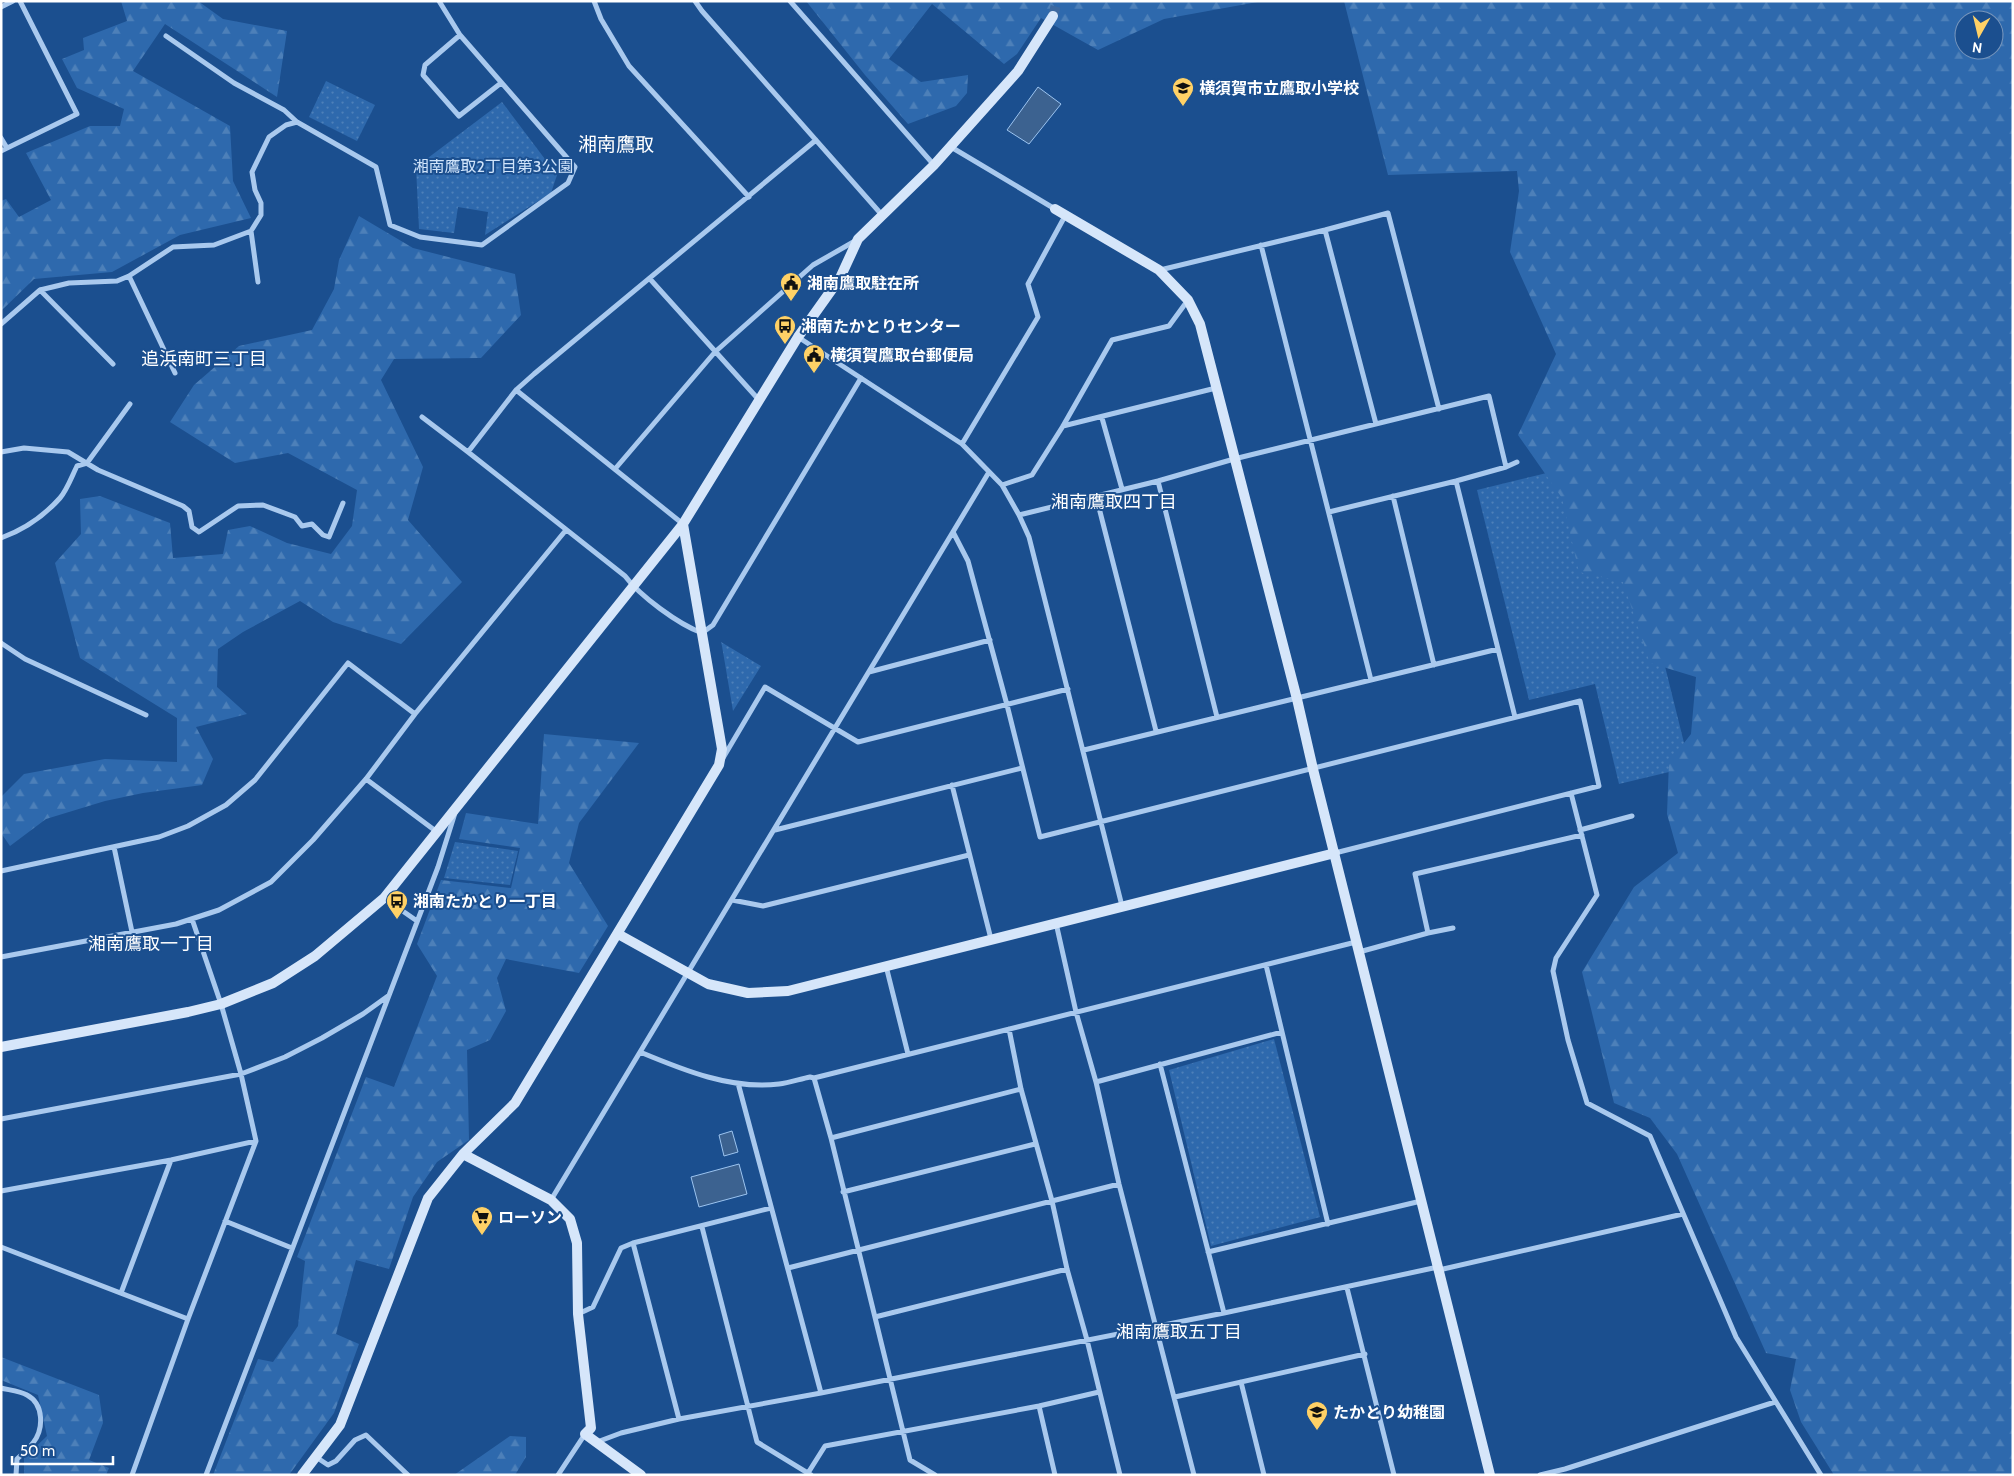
<svg xmlns="http://www.w3.org/2000/svg" width="2014" height="1476" font-family="Cabin,'Noto Sans JP',sans-serif">
	<defs>
		<pattern id="green-dots" width="8" height="8" patternUnits="userSpaceOnUse" patternTransform="scale(1.25)"><rect width="8" height="8" fill="#2e69ad"/><path d="M2 2h.1M6 6h.1" fill="none" stroke="#4d80b9" stroke-width="1.8" stroke-linecap="round"/></pattern>
		<pattern id="forest-firs" width="22" height="20" patternUnits="userSpaceOnUse" patternTransform="scale(1.25)"><rect width="22" height="20" fill="#2e69ad"/><path d="M5 1l3.5 6h-7zM16 11l3.5 6h-7z" fill="#4d80b9"/></pattern>
	</defs>
	<rect width="100%" height="100%" fill="#1b4f8f"/>
	<path fill="url(#green-dots)" d="M 326,81 L 375,105 L 357,141 L 309,117 Z
		M 502,102 L 557,175 L 551,193 L 485,235 L 488,212 L 458,207 L 454,233 L 419,229 L 416,167 Z
		M 1613,457 L 1690,767 L 1619,784 L 1595,684 L 1529,700 L 1477,490 Z
		M 721,642 L 761,666 L 733,711 L 722,646 Z
		M 455,842 L 518,851 L 510,885 L 444,878 Z
		M 1274,1039 L 1320,1217 L 1211,1246 L 1169,1070 Z"/>
	<path fill="url(#forest-firs)" fill-rule="evenodd" d="M 121,1 L 198,1 L 223,19 L 287,31 L 277,97 L 165,24 L 133,71 L 230,126 L 233,181 L 251,218 L 180,235 L 112,272 L 34,279 L 1,311 L 1,201 L 6,199 L 19,217 L 51,200 L 26,153 L 90,126 L 120,126 L 124,109 L 77,88 L 62,59 L 84,50 L 83,38 L 127,21 Z
		M 806,1 L 1263,1 L 1164,19 L 1098,50 L 1041,18 L 1017,54 L 1004,64 L 932,4 L 889,59 L 921,82 L 968,75 L 967,93 L 956,106 L 908,124 L 865,75 Z
		M 1344,1 L 2013,1 L 2013,1475 L 1834,1475 L 1801,1422 L 1790,1390 L 1796,1359 L 1766,1353 L 1677,1154 L 1650,1118 L 1614,1103 L 1582,972 L 1634,887 L 1678,853 L 1667,814 L 1669,762 L 1691,734 L 1696,677 L 1650,663 L 1623,582 L 1579,572 L 1562,498 L 1518,435 L 1556,354 L 1510,252 L 1519,191 L 1517,171 L 1388,175 ZM 1964,20 L 1994,20 L 1994,50 L 1964,50 Z
		M 359,216 L 413,248 L 515,274 L 521,315 L 481,358 L 394,359 L 381,380 L 423,467 L 408,520 L 462,582 L 401,644 L 333,622 L 300,601 L 243,632 L 218,649 L 217,687 L 247,714 L 196,727 L 213,759 L 202,785 L 143,793 L 105,801 L 46,819 L 10,846 L 1,833 L 1,797 L 24,774 L 105,759 L 177,762 L 177,718 L 80,658 L 55,563 L 81,534 L 80,499 L 100,496 L 170,523 L 173,558 L 223,554 L 228,530 L 250,526 L 287,543 L 331,554 L 352,526 L 357,490 L 288,453 L 235,463 L 170,422 L 194,385 L 239,346 L 312,330 L 334,289 L 339,260 Z
		M 544,734 L 639,743 L 579,823 L 569,863 L 608,926 L 579,973 L 506,959 L 497,978 L 506,1011 L 490,1040 L 467,1050 L 469,1140 L 437,1162 L 413,1197 L 389,1269 L 356,1260 L 336,1334 L 359,1344 L 334,1413 L 289,1475 L 213,1475 L 258,1359 L 273,1362 L 298,1326 L 305,1261 L 297,1257 L 366,1077 L 394,1087 L 437,976 L 417,944 L 441,880 L 511,888 L 520,848 L 459,839 L 466,813 L 538,824 Z
		M 1,1357 L 99,1395 L 103,1423 L 89,1460 L 109,1468 L 106,1475 L 24,1475 L 24,1458 L 47,1436 L 38,1395 L 1,1380 Z
		M 510,1436 L 526,1437 L 526,1457 L 515,1475 L 454,1475 Z"/>
	<path fill="#3c6290" stroke="#9cc4f0" d="M 1038,87 L 1061,104 L 1029,144 L 1007,130 Z
		M 732,1131 L 738,1152 L 724,1156 L 719,1135 Z
		M 739,1164 L 747,1194 L 699,1207 L 691,1177 Z"/>
	<g fill="none" stroke-linecap="round" stroke-linejoin="round">
		<path stroke="#3d69a0" stroke-width="10" stroke-dasharray="10 5" stroke-linecap="butt" d="M 1053,16 L 1057,1"/>
		<path stroke="#a9c9ee" stroke-width="5" d="M 594,1 L 601,19 L 629,66 L 749,197
			M 695,1 L 702,11 L 882,215
			M 790,1 L 934,165
			M 1,7 L 13,1
			M 460,35 L 425,65 L 423,75 L 459,116 L 501,83
			M 166,36 L 234,83 L 284,110 L 297,122
			M 1,138 L 7,148
			M 816,140 L 534,374 L 516,390 L 468,452 L 625,576 C 640,596 678,624 702,633 L 713,625 L 861,378
			M 951,147 L 1055,209
			M 1,151 L 77,114 L 20,1
			M 1325,230 L 1376,424
			M 251,231 L 258,282
			M 1261,245 L 1371,680
			M 1160,270 L 1325,230 L 1388,213 L 1439,409
			M 129,276 L 175,373
			M 650,279 L 759,400
			M 40,290 L 113,364
			M 1,324 L 40,290 L 69,283 L 117,281 L 129,276 L 173,247 L 214,245 L 251,231 L 261,215 L 261,203 L 255,190 L 252,172 L 269,137 L 286,125 L 297,122 L 376,167 L 390,225 L 420,237 L 482,245 L 568,183 L 575,167 L 460,35 L 439,1
			M 798,337 L 962,444 L 1002,485 L 1019,515 L 1029,537 L 1122,906
			M 516,390 L 683,524
			M 422,417 L 468,452
			M 1102,418 L 1122,489
			M 1063,426 L 1216,388
			M 962,444 L 1038,317 L 1028,284 L 1065,216
			M 1,452 L 24,448 L 68,452 L 98,470 L 183,506 L 189,511 L 192,527 L 199,532 L 238,506 L 263,505 L 295,517 L 302,526 L 312,524 L 323,535 L 329,537 L 343,503
			M 615,469 L 715,352 L 813,265 L 855,241
			M 1158,481 L 1217,717
			M 1456,481 L 1515,717
			M 1002,485 L 1032,475 L 1063,426 L 1112,340 L 1169,326 L 1188,300
			M 1096,496 L 1156,731
			M 1393,496 L 1434,665
			M 1329,512 L 1456,481 L 1506,467 L 1517,462
			M 1019,515 L 1158,481 L 1234,459 L 1489,396 L 1506,467
			M 953,532 L 968,561 L 1007,705 L 1040,837 L 1580,701 L 1599,786 L 1335,853
			M 1,538 C 23,530 44,516 60,498 C 67,490 72,476 77,466 L 87,463 L 130,404
			M 1,643 L 25,659 L 146,715
			M 869,672 L 990,640
			M 1084,750 L 1498,649
			M 723,758 L 765,687 L 858,742 L 1068,689
			M 366,779 L 437,832
			M 952,785 L 991,939
			M 1571,793 L 1597,895 L 1556,958 L 1553,971 L 1568,1040 L 1587,1103 L 1650,1136 L 1736,1337 L 1821,1475
			M 775,830 L 1022,768
			M 1580,830 L 1632,816
			M 114,847 L 132,932
			M 1,871 L 159,837 L 188,826 L 226,805 L 255,780 L 348,663 L 415,714
			M 384,898 L 417,921
			M 732,900 L 763,906 L 969,855
			M 1056,923 L 1076,1012 L 1096,1082 L 1119,1184 L 1194,1475
			M 1428,933 L 1453,928
			M 1359,952 L 1428,933 L 1415,874 L 1582,835
			M 1,957 L 176,924 L 219,910 L 271,882 L 313,840 L 366,779 L 415,714 L 566,530
			M 1266,965 L 1328,1224
			M 886,966 L 908,1054
			M 1009,1029 L 1021,1089 L 1052,1201 L 1067,1269 L 1087,1340 L 1120,1475
			M 640,1052 C 683,1070 732,1090 779,1084 C 789,1083 800,1079 810,1077 L 814,1078 L 1356,942
			M 1160,1064 L 1224,1313
			M 814,1078 L 831,1138 L 910,1460 L 935,1475
			M 1096,1082 L 1282,1032
			M 738,1083 L 821,1393
			M 1,1119 L 241,1074 L 285,1057 L 322,1038 L 363,1014 L 388,996
			M 831,1138 L 1021,1089
			M 1,1191 L 171,1160 L 256,1141
			M 843,1192 L 1035,1144
			M 551,1200 L 989,472
			M 225,1221 L 292,1248
			M 702,1227 L 757,1442 L 811,1475
			M 633,1243 L 679,1419
			M 1,1247 L 188,1319
			M 1208,1252 L 1421,1201
			M 788,1268 L 1119,1184
			M 1439,1270 L 1683,1214
			M 1347,1288 L 1394,1475
			M 121,1293 L 171,1160
			M 578,1314 L 593,1307 L 621,1248 L 633,1243 L 771,1208
			M 875,1317 L 1067,1269
			M 1241,1382 L 1264,1475
			M 1,1388 C 9,1390 20,1391 27,1395 C 44,1404 44,1429 33,1443 C 29,1449 22,1454 17,1459 L 16,1475
			M 1175,1397 L 1365,1354
			M 1039,1406 L 1055,1475
			M 597,1442 L 621,1433 L 679,1419 L 821,1393 L 1224,1313 L 1438,1267
			M 316,1457 L 328,1465 L 336,1461 L 355,1440 L 366,1435 L 408,1475
			M 808,1473 L 825,1446 L 1039,1406 L 1099,1392
			M 132,1475 L 188,1319 L 256,1141 L 241,1074 L 221,1004 L 192,919
			M 206,1475 L 438,867 L 455,813
			M 558,1475 L 585,1434
			M 1540,1475 L 1565,1469 L 1775,1402"/>
		<path stroke="#d6e6fa" stroke-width="10" d="M 1055,209 L 1159,270 L 1188,300 L 1200,324 L 1297,699 L 1313,769 L 1490,1475
			M 618,934 L 708,984 L 748,993 L 788,991 L 1335,853
			M 1,1047 L 188,1012 L 221,1004 L 273,983 L 315,956 L 384,898 L 683,524 L 798,337 L 840,278 L 858,239 L 934,165 L 1018,71 L 1053,16
			M 463,1154 L 551,1200 L 570,1219 L 577,1243 L 578,1314 L 591,1428 L 585,1434 L 641,1475
			M 302,1475 L 340,1425 L 428,1198 L 463,1154 L 515,1103 L 719,765 L 722,749 L 683,524"/>
	</g>
	<defs>
		<g id="school-pin" transform="scale(1.125)"><path d="M0 17L-7.5 6A9.5 9.5 0 1 1 7.5 6Z" fill="#ffd166" stroke="#1b4f8f"/><path d="M0-5L7-2L0 1L-7-2ZM-4 1L0 2.5L4 1V4Q0 6-4 4Z" fill="#111"/></g>
		<g id="civic-pin" transform="scale(1.125)"><path d="M0 17L-7.5 6A9.5 9.5 0 1 1 7.5 6Z" fill="#ffd166" stroke="#1b4f8f"/><path d="M-.6-6.5H3V-4.5H.6V-3L4-1V1h2V6H-6V1h2V-1L-.6-3ZM-1.2 2.5V6h2.4V2.5Z" fill="#111"/></g>
		<g id="bus-pin" transform="scale(1.125)"><path d="M0 17L-7.5 6A9.5 9.5 0 1 1 7.5 6Z" fill="#ffd166" stroke="#1b4f8f"/><path d="M-5-6H5V4H4V6H2V4H-2V6H-4V4H-5ZM-3.5-4V0h7V-4ZM-3.5 1.2v1.5H-2V1.2ZM2 1.2v1.5H3.5V1.2Z" fill="#111"/></g>
		<g id="supermarket-pin" transform="scale(1.125)"><path d="M0 17L-7.5 6A9.5 9.5 0 1 1 7.5 6Z" fill="#ffd166" stroke="#1b4f8f"/><path d="M-6-5.5h2.5l.6 2H6L4.5 2H-2.5L-4.4-4H-6ZM-1.5 3.2a1.3 1.3 0 1 0 .1 0ZM3 3.2a1.3 1.3 0 1 0 .1 0Z" fill="#111"/></g>
	</defs>
	<g fill-rule="evenodd">
		<use href="#school-pin" x="1183" y="88"/>
		<use href="#civic-pin" x="791" y="283"/>
		<use href="#bus-pin" x="785" y="326"/>
		<use href="#civic-pin" x="814" y="355"/>
		<use href="#bus-pin" x="397" y="901"/>
		<use href="#supermarket-pin" x="482" y="1217"/>
		<use href="#school-pin" x="1317" y="1412"/>
	</g>
	<g text-anchor="middle" stroke-width="4" stroke-linejoin="round" paint-order="stroke">
		<g font-size="16" font-weight="bold" fill="#fff" stroke="#1b4f8f" text-anchor="start">
			<text x="1199" y="94">横須賀市立鷹取小学校</text>
			<text x="807" y="289">湘南鷹取駐在所</text>
			<text x="801" y="332">湘南たかとりセンター</text>
			<text x="830" y="361">横須賀鷹取台郵便局</text>
			<text x="413" y="907">湘南たかとり一丁目</text>
			<text x="498" y="1223">ローソン</text>
			<text x="1333" y="1418">たかとり幼稚園</text>
		</g>
		<g font-size="16" fill="#cfe3fa" stroke="#1b4f8f">
			<text x="493" y="172">湘南鷹取2丁目第3公園</text>
		</g>
		<g font-size="18" fill="#fff" stroke="#1b4f8f">
			<text x="204" y="365">追浜南町三丁目</text>
			<text x="1114" y="508">湘南鷹取四丁目</text>
			<text x="151" y="950">湘南鷹取一丁目</text>
			<text x="1179" y="1338">湘南鷹取五丁目</text>
		</g>
		<g font-size="19" fill="#fff" stroke="#1b4f8f">
			<text x="616" y="151">湘南鷹取</text>
		</g>
	</g>
	<rect width="2014" height="1476" fill="none" stroke="#ffffff" stroke-width="5"/>
	<g transform="translate(1979 35) rotate(188)"><circle r="24" fill="#1b4f8f" stroke="#7695bc"/>
	<path d="M0-4L9 19L0 12L-9 19Z" fill="#ffd166"/>
	<text y="-8" font-size="14" font-weight="bold" text-anchor="middle" fill="#ffffff">N</text>
	</g>
	<path d="M12 1456v8h101v-8" fill="none" stroke="#ffffff" stroke-width="2.5"/>
	<text x="20" y="1456" font-size="15" fill="#ffffff" stroke="#1b4f8f" stroke-width="4" paint-order="stroke">50 m</text>
</svg>
